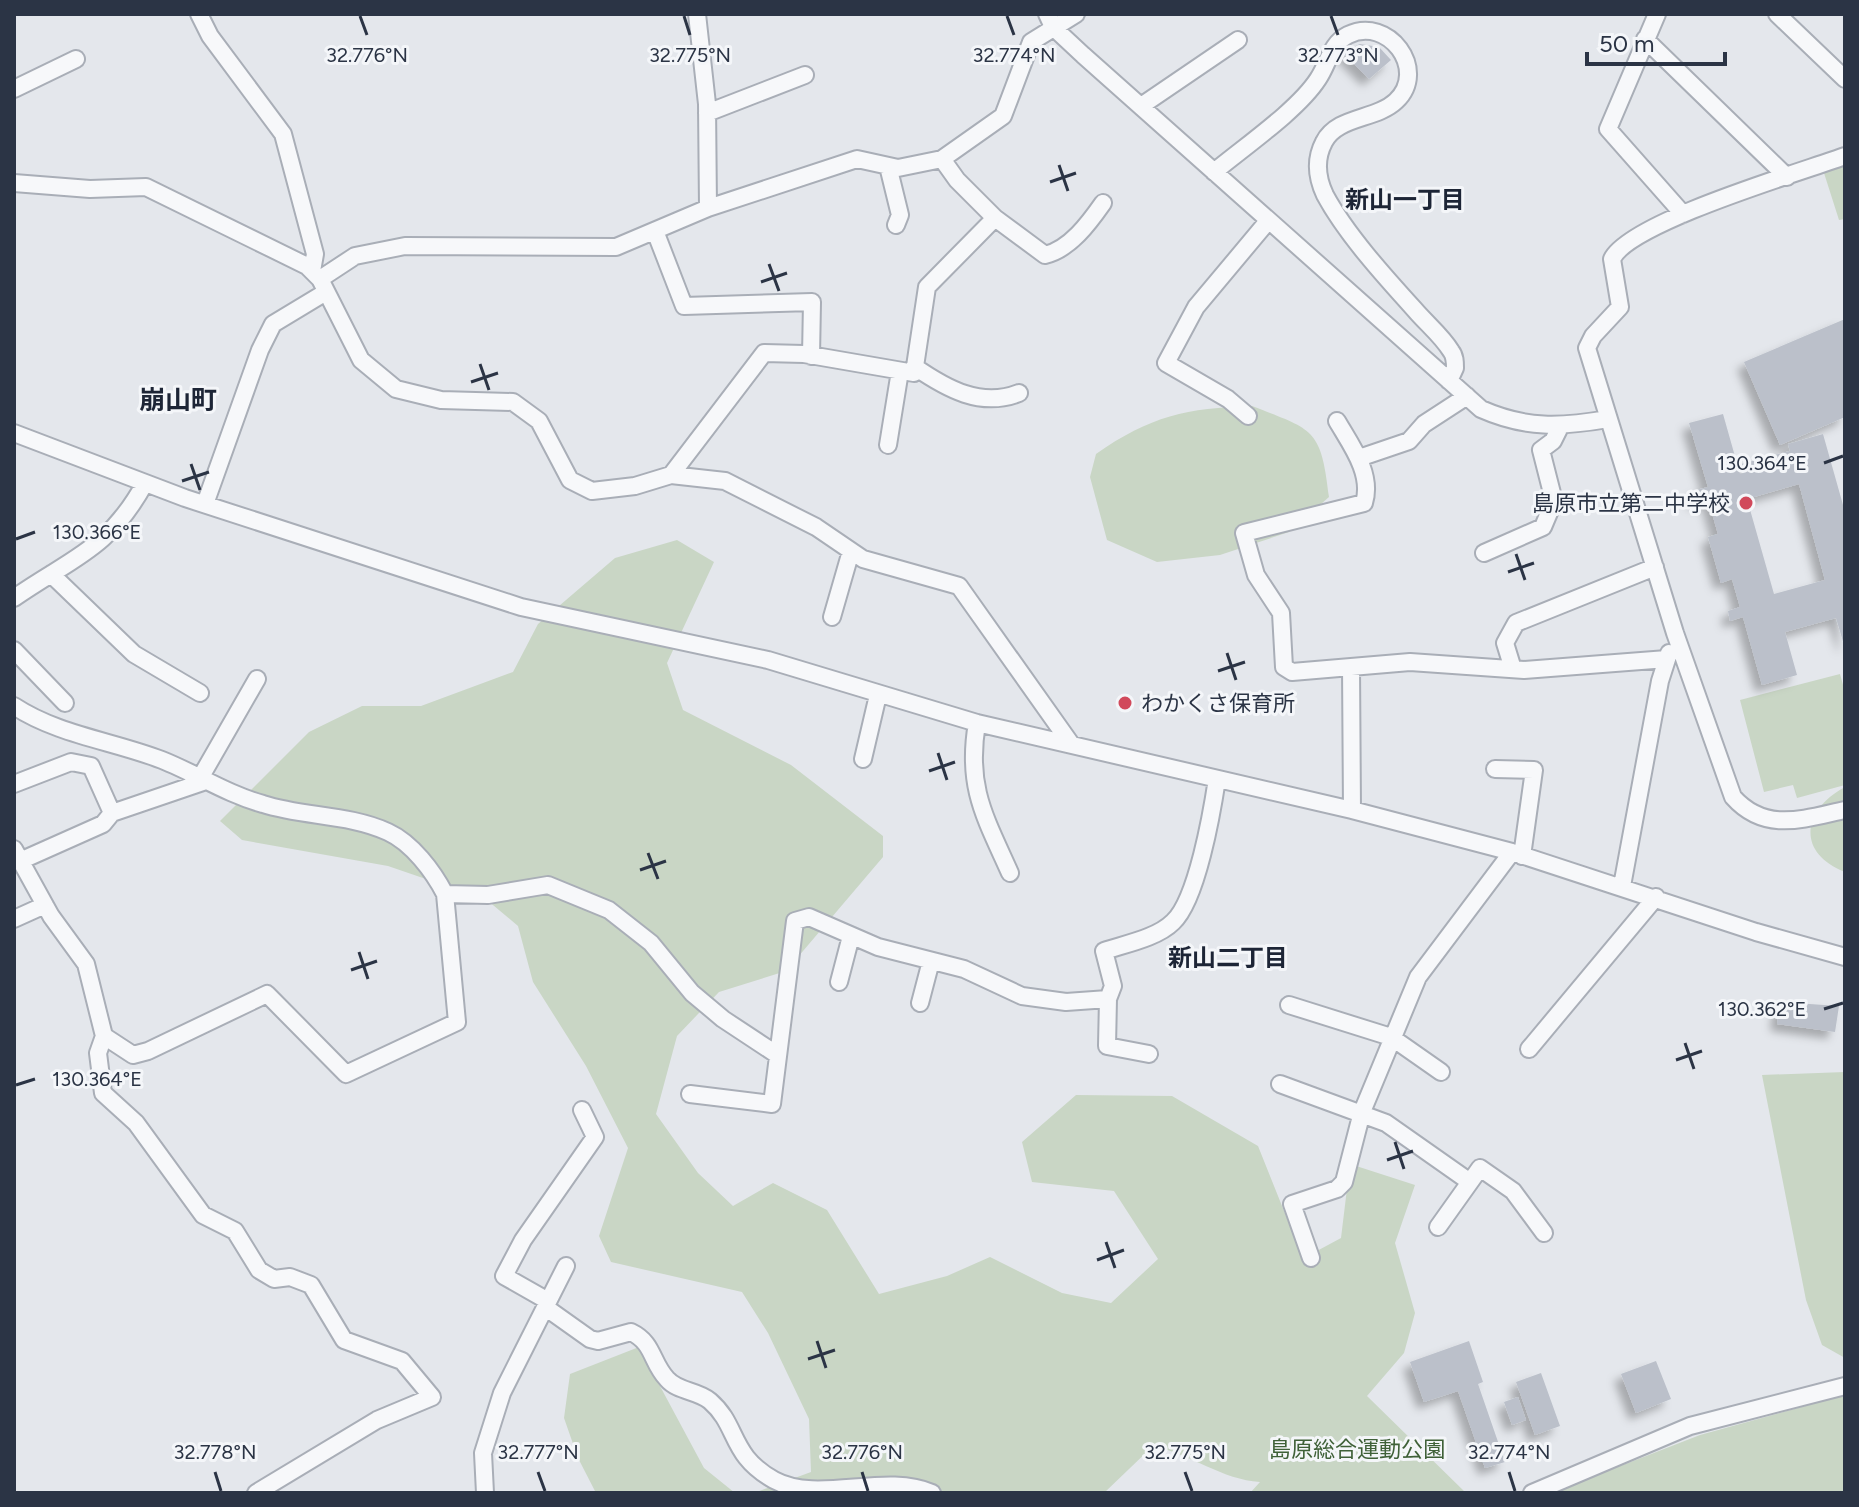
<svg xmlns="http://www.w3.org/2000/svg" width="1859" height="1507" font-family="Figtree,'Noto Sans JP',sans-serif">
	<defs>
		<filter id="shadow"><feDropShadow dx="-7" dy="7" stdDeviation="4" flood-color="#0004"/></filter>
	</defs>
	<rect width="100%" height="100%" fill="#e4e7ec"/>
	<path fill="#c9d6c5" d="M 1845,166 L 1845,219 L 1839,220 L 1824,173 Z
		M 1252,406 C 1314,430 1321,428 1329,497 L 1289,532 L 1220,555 L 1157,562 L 1107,540 L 1090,477 L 1096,454 C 1150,416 1187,408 1252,406 Z
		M 677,540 L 714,562 L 667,663 L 683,710 L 791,765 L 883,836 L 883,857 L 786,971 L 719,992 L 677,1036 L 656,1114 L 698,1173 L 733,1206 L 773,1183 L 827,1210 L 879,1294 L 947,1276 L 990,1257 L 1062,1293 L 1111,1303 L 1158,1259 L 1114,1191 L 1032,1182 L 1022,1142 L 1076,1095 L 1172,1096 L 1258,1146 L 1294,1236 L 1315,1252 L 1341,1238 L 1350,1164 L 1415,1185 L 1395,1243 L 1415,1313 L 1404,1353 L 1367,1396 L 1466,1493 L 1250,1493 L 1260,1482 C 1223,1480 1190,1454 1153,1446 L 1104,1493 L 754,1493 L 811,1472 L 809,1419 L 768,1333 L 742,1292 L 611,1262 L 599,1236 L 628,1148 L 586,1066 L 533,982 L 518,926 L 487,900 L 388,866 L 242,840 L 220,821 L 309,732 L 362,706 L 421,706 L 513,672 L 538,624 L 615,558 Z
		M 1840,674 L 1845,692 L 1845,785 L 1797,798 L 1793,785 L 1764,792 L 1740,700 Z
		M 1845,787 L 1845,872 C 1796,853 1802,810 1845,787 Z
		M 1845,1072 L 1845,1358 L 1822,1345 L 1806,1300 L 1762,1075 Z
		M 639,1347 L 704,1468 L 735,1493 L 596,1493 L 578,1458 L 564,1418 L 570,1374 Z
		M 1845,1395 L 1845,1493 L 1551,1493 L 1700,1435 Z"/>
	<path fill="#bbc0ca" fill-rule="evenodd" filter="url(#shadow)" d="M 1360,44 L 1379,47 L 1391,60 L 1369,79 L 1342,52 Z
		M 1845,319 L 1845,417 L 1780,445 L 1744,362 Z
		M 1723,414 L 1740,474 L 1744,473 L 1741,464 L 1790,451 L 1788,444 L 1823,434 L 1845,512 L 1845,648 L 1836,618 L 1785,632 L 1797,675 L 1762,685 L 1743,617 L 1730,621 L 1728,611 L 1740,607 L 1732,579 L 1721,583 L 1708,537 L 1718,534 L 1708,499 L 1696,503 L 1693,491 L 1708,487 L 1689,423 ZM 1799,484 L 1825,580 L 1774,594 L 1747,499 Z
		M 1780,1002 L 1839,1006 L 1835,1032 L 1777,1024 Z
		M 1469,1341 L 1483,1382 L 1478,1384 L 1505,1462 L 1485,1468 L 1458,1391 L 1424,1402 L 1410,1362 Z
		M 1656,1361 L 1671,1399 L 1636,1413 L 1621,1374 Z
		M 1541,1373 L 1560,1426 L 1535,1435 L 1516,1382 Z
		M 1518,1397 L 1526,1420 L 1512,1425 L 1504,1402 Z"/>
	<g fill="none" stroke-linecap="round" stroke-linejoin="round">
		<g stroke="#a9aeb7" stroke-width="20">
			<path id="street" d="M 199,14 L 210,36 L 283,134 L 315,254 L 312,271
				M 697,14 L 707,104 L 708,208
				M 1047,14 L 1053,27 L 1083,55 L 1481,409 C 1526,429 1561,427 1608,419
				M 1657,14 L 1608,129 L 1683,214
				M 1777,14 L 1845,79
				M 1645,39 L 1787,177
				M 14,89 L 76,59
				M 1141,106 L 1238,40
				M 707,113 L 805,75
				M 1845,156 C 1801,172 1630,222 1612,259 L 1620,307 L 1593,336 L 1587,348 L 1675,633 L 1733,797 C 1765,833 1803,819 1845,810
				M 888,166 L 900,215 L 896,225
				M 1214,172 C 1244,147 1298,110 1318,79 C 1329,63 1330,44 1348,35 C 1388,15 1429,70 1396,101 C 1376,120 1337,116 1324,142 C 1315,159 1317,178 1325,195 C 1346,234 1385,277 1415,310 C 1426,323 1442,336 1451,351 C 1455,356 1455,362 1455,368 L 1449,381
				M 14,183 L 90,189 L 146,187 L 307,266 L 320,279 L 361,360 L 396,389 L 441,400 L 513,402 L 539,421 L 570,480 L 592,491 L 635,486 L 671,475 L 725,481 L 816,527 L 863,559 L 959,586 L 1071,744
				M 995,218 L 1045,255 C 1070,249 1089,223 1103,203
				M 655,231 L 684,306 L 812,302 L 811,356
				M 320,279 L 355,256 L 405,246 L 616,247 L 708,208 L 857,159 L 898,168 L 942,159 L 1003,116 L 1031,42 L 1076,14
				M 915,367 C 947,389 981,408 1019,393
				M 1248,416 L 1228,399 L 1166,363 L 1196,307 L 1268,221
				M 1337,421 C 1351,445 1373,474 1364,503 L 1244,533 L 1256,575 L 1281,613 L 1284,667 L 1292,672 L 1410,662 L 1524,670 L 1667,659
				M 14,433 L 185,498 L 521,607 L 768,660 L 977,723 L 1352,810 L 1512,852 L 1756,932 L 1845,957
				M 888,445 L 900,371
				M 1359,458 L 1409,441 L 1424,424 L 1467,396
				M 671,475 L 764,353 L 804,354 L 914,373 L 927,287 L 995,218 L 957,180 L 942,159
				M 205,504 L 260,350 L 273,324 L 326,292
				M 1484,553 L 1543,527 L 1554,501 L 1541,450 L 1553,441 L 1560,427
				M 51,574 L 134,654 L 200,693
				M 14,598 C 73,557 108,550 145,483
				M 832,617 L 851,551
				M 14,650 L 65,703
				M 1351,667 L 1352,810
				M 1513,669 L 1505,643 L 1516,623 L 1655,567
				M 14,706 C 58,735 113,741 162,760 C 197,774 227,794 263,804 C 303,817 349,814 388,832 C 412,843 433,871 445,894 L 488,895 L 548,885 L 609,910 L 651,943 L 692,993 L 723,1019 L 776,1054
				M 977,723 C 966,787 985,817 1010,873
				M 863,759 L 878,695
				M 1495,769 L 1534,770 L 1522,856
				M 199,780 L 257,679
				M 14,784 L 71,762 L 91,766 L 112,813
				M 14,849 L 51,916 L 86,964 L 104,1036 L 98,1053 L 103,1093 L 136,1123 L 203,1215 L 235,1231 L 259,1270 L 274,1279 L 290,1277 L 311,1285 L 344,1340 L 402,1361 L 432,1397 L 377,1420 L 256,1493
				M 20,861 L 103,824 L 112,813 L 203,782
				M 1622,886 L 1660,681 L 1669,653
				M 14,919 L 45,905
				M 839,982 L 851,936
				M 920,1003 L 931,961
				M 1289,1005 L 1391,1037 L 1441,1072
				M 104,1036 L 133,1055 L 148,1051 L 267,994 L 346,1074 L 457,1022 L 445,894
				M 1529,1049 L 1656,897
				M 1149,1054 L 1107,1046 L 1108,999 L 1113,986 L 1104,951 C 1125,944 1157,938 1173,922 C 1197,900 1212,812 1217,779
				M 1280,1084 L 1386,1123 L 1470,1182
				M 690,1094 L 772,1104 L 795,921 L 809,917 L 878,947 L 964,969 L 1022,996 L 1066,1002 L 1108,999
				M 1438,1227 L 1480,1168 L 1513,1191 L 1544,1233
				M 1311,1258 L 1292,1204 L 1337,1189 L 1344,1182 L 1362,1112 L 1418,977 L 1512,852
				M 548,1301 L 504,1276 L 523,1240 L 595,1137 L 582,1110
				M 545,1307 L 590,1339 L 598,1341 L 631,1332 C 654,1343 651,1362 667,1379 C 678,1392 697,1390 710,1401 C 739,1426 729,1455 774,1480 C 818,1504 885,1472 932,1493
				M 485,1493 L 483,1453 L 502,1393 L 566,1266
				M 1532,1493 L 1690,1426 L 1845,1386"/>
		</g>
		<use href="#street" stroke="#f7f8fa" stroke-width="16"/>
	</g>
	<path fill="none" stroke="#2b3445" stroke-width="3" d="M 360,16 L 367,35M 684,16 L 690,35M 1007,16 L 1014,35M 1331,16 L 1338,35M 1059,165 L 1068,191M 1050,182 L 1076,173M 769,264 L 779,291M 761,282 L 787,273M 480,364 L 489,390M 471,382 L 498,373M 1824,463 L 1843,456M 191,464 L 200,490M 182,481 L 209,472M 16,539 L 35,532M 1516,554 L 1525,580M 1508,572 L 1534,563M 1227,653 L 1236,680M 1218,671 L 1245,662M 938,753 L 947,780M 929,771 L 955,762M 648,853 L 658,879M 640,870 L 666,861M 359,952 L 368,979M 351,970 L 377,961M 1824,1009 L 1843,1003M 1685,1043 L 1694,1069M 1676,1060 L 1702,1051M 16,1085 L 35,1079M 1395,1142 L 1404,1169M 1387,1160 L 1413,1151M 1106,1242 L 1115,1268M 1097,1260 L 1124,1250M 817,1341 L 826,1368M 808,1359 L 835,1350M 215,1472 L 221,1491M 538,1472 L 545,1491M 862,1472 L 868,1491M 1185,1472 L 1192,1491M 1509,1472 L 1515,1491"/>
	<g fill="#d1495b" stroke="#f4f6f9" stroke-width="3">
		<circle cx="1746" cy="503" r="8"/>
		<circle cx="1125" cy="703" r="8"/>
	</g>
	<g text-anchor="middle" stroke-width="6" stroke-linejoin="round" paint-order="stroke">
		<g font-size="22" fill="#2b3445" stroke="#f4f6f9" text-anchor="end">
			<text x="1730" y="511">島原市立第二中学校</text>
			<text x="1141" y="711" text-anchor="start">わかくさ保育所</text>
		</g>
		<g font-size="22" fill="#3f6138" stroke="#f4f6f9">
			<text x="1357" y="1457">島原総合運動公園</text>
		</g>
		<g font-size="24" font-weight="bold" fill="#1d2536" stroke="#f4f6f9">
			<text x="1405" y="208">新山一丁目</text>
			<text x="1228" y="966">新山二丁目</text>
		</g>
		<g font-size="26" font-weight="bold" fill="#1d2536" stroke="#f4f6f9">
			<text x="178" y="409">崩山町</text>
		</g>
	</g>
	<g font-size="20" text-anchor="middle" fill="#2b3445" stroke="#f4f6f9" stroke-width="6" stroke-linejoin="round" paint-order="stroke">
		<text x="367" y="62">32.776°N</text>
		<text x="690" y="62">32.775°N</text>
		<text x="1014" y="62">32.774°N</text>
		<text x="1338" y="62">32.773°N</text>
		<text x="1762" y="470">130.364°E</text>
		<text x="97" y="539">130.366°E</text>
		<text x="1762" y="1016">130.362°E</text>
		<text x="97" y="1086">130.364°E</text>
		<text x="215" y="1459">32.778°N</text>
		<text x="538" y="1459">32.777°N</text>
		<text x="862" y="1459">32.776°N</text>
		<text x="1185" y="1459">32.775°N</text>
		<text x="1509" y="1459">32.774°N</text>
	</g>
	<rect width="1859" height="1507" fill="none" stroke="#2b3445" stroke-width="32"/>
	<path d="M1587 52v12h138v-12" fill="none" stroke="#2b3445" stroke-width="4"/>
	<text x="1599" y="52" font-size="24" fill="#2b3445" stroke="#f4f6f9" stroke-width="6" paint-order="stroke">50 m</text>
</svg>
